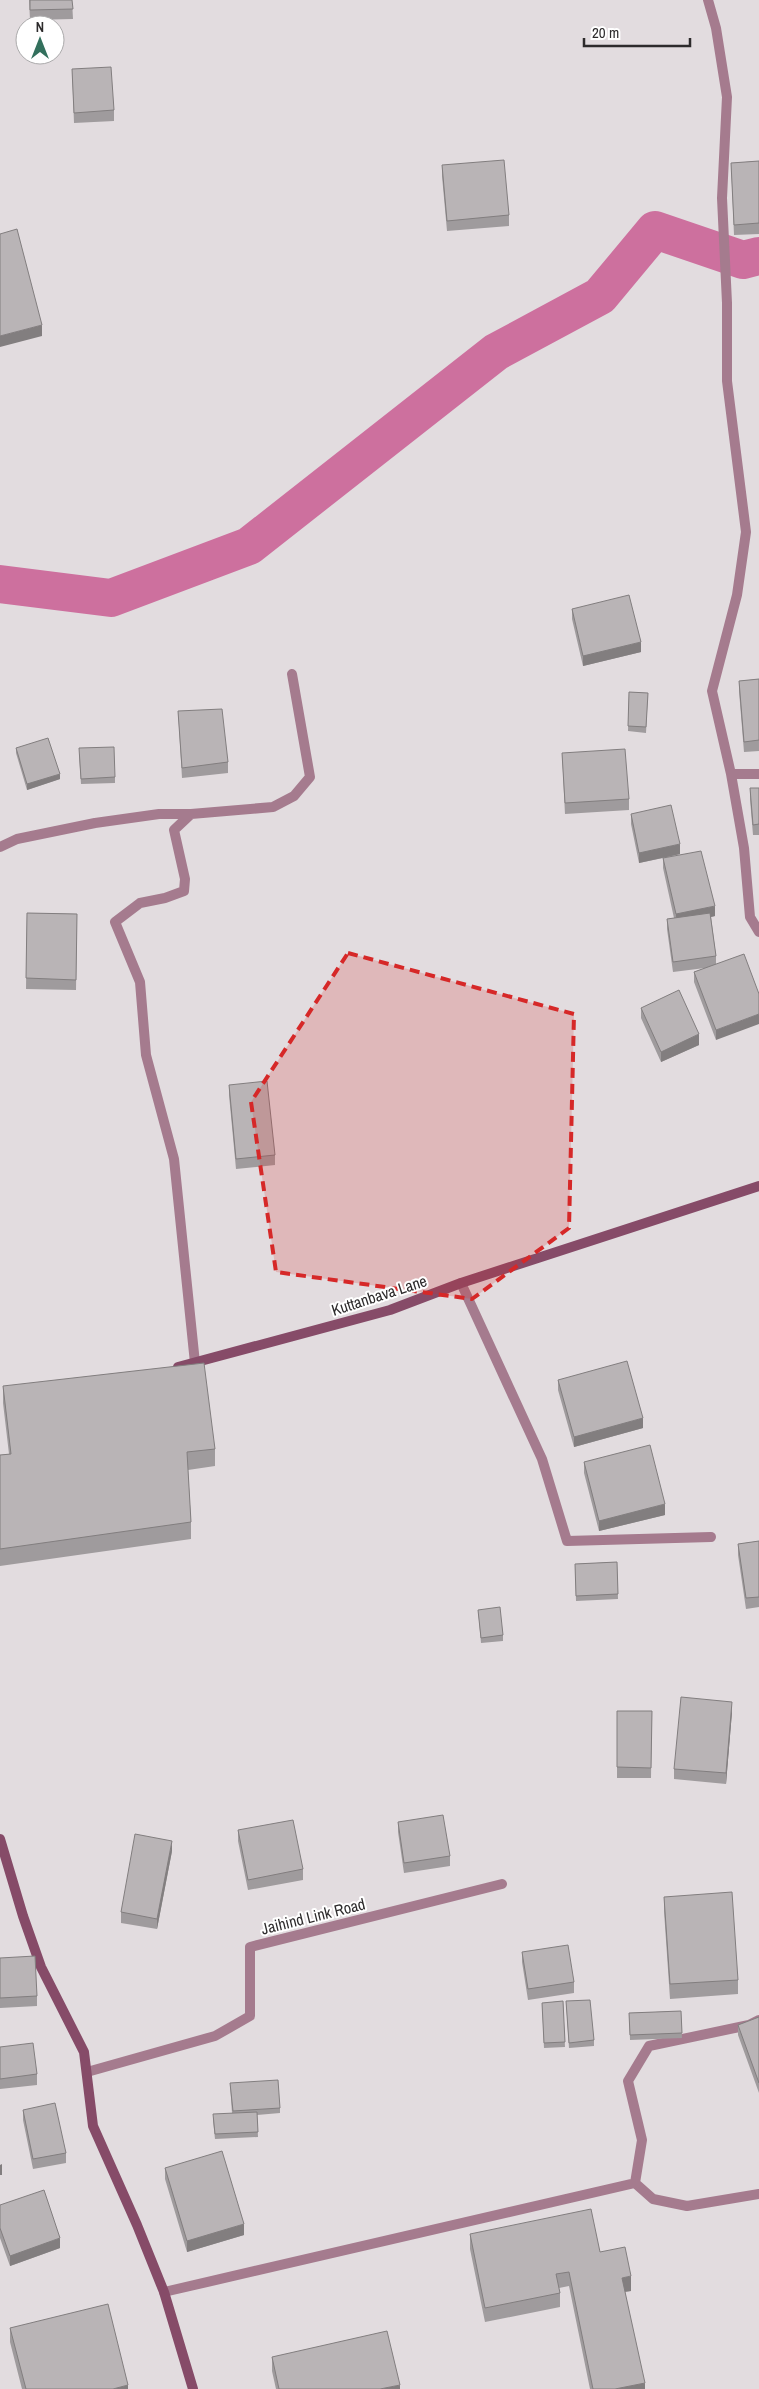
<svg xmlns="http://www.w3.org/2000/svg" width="759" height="2389" font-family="'Archivo Narrow',sans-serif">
	<rect width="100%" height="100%" fill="#e2dcdf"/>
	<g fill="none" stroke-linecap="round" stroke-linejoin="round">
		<path stroke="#cd709e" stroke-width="38" d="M 0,584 L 111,598 L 249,546 L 496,352 L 600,296 L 655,230 L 743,260 L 759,256"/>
		<path stroke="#a57b8e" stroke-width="10" d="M 708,0 L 716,28 L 727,97 L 722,198 L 727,303 L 727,381 L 746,532 L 737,595 L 712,691 L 731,774 L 744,848 L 750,917 L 759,932
			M 731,774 L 759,774
			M 191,814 L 174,830 L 185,879 L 184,891 L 165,898 L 140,903 L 115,922 L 140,982 L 146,1055 L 174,1159 L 195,1363
			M 0,847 L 17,839 L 95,823 L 159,814 L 191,814 L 273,807 L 294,796 L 310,777 L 292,674
			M 461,1283 L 542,1459 L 567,1541 L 711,1537
			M 87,2072 L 215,2036 L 250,2016 L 250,1947 L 502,1884
			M 635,2183 L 642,2140 L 628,2081 L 649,2046 L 749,2025 L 759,2020
			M 635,2183 L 653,2199 L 687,2206 L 759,2194
			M 164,2292 L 635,2183"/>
		<path stroke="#864b68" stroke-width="10" d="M 178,1367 L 390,1310 L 461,1283 L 759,1186
			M 0,1839 L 23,1916 L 41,1967 L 84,2052 L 93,2126 L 137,2225 L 164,2292 L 193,2389"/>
	</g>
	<path fill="#9f9b9d" d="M 29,0 L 72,0 L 73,19 L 30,20 Z
		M 72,69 L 114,110 L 114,121 L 74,123 Z
		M 759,161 L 759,234 L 734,235 L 731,163 Z
		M 442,165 L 509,215 L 509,226 L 447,231 L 442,176 Z
		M 572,609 L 641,652 L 583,666 L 572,619 Z
		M 759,679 L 759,751 L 744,752 L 739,691 L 739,681 Z
		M 629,692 L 648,693 L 646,733 L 628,731 Z
		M 178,711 L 228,762 L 228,773 L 182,778 Z
		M 16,748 L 60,779 L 27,790 L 16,753 Z
		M 562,753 L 629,799 L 629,810 L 565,814 Z
		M 79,754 L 115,777 L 115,783 L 81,784 Z
		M 750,788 L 759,788 L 759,835 L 753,835 L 750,799 Z
		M 631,814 L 680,854 L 664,858 L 715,916 L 711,917 L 716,956 L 716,1040 L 694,982 L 694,972 L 705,968 L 673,972 L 667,929 L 667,919 L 674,918 L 663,868 L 663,858 L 639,863 L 631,824 Z
		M 27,913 L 77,914 L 76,990 L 26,989 Z
		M 641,1008 L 699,1045 L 661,1062 L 641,1018 Z
		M 229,1085 L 275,1155 L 275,1165 L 236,1169 L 229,1095 Z
		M 558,1380 L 643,1428 L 574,1447 L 558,1390 Z
		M 3,1386 L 215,1449 L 215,1466 L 188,1470 L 191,1522 L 191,1539 L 0,1566 L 0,1455 L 9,1454 L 3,1403 Z
		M 584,1462 L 665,1515 L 599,1531 L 584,1473 Z
		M 759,1541 L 759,1607 L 746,1609 L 738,1555 L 738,1544 Z
		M 617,1562 L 618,1599 L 576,1601 L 575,1564 Z
		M 478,1610 L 503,1635 L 503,1641 L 481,1643 Z
		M 617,1711 L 652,1711 L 651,1778 L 617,1778 Z
		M 732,1712 L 726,1784 L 674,1779 L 674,1769 Z
		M 398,1822 L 450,1856 L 450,1866 L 404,1873 L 398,1832 Z
		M 238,1830 L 303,1869 L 303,1880 L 248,1890 L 238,1841 Z
		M 172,1851 L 157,1929 L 121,1923 L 121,1912 Z
		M 664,1897 L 738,1980 L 738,1994 L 670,1999 L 664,1911 Z
		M 522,1952 L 574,1982 L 574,1993 L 528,2000 L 522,1962 Z
		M 0,1958 L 37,1996 L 37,2006 L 0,2008 Z
		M 563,2001 L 565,2047 L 544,2048 L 542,2003 Z
		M 566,2001 L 594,2040 L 594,2046 L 569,2048 Z
		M 681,2011 L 682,2038 L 630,2040 L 629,2013 Z
		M 759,2017 L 759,2093 L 738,2035 L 738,2025 Z
		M 0,2047 L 37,2074 L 37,2085 L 0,2089 Z
		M 230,2083 L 280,2108 L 280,2113 L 257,2115 L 258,2137 L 215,2139 L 213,2120 L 232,2113 Z
		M 23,2110 L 66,2153 L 66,2163 L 33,2169 L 23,2120 Z
		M 165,2168 L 244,2235 L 187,2252 L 165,2179 Z
		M 0,2205 L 60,2248 L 10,2266 L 0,2238 Z
		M 470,2234 L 600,2252 L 631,2291 L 625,2292 L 645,2389 L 590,2389 L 569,2286 L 559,2288 L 560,2293 L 560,2307 L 485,2322 L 470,2249 Z
		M 10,2328 L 128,2389 L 22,2389 L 10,2342 Z
		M 272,2357 L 400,2389 L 276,2389 L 272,2371 Z"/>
	<path fill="#827e7f" d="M 42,325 L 42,336 L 0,347 L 0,336 Z
		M 641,642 L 641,652 L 583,666 L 583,656 Z
		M 60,774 L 60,779 L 27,790 L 27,784 Z
		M 680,844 L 680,854 L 639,863 L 639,853 Z
		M 715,906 L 715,916 L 676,925 L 676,914 Z
		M 759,1014 L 759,1024 L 716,1040 L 716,1030 Z
		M 699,1034 L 699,1045 L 661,1062 L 661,1052 Z
		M 643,1418 L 643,1428 L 574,1447 L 574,1437 Z
		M 665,1504 L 665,1515 L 599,1531 L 599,1521 Z
		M 732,1702 L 732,1712 L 726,1784 L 726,1773 Z
		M 172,1841 L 172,1851 L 157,1929 L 157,1919 Z
		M 2,2164 L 2,2175 L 0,2175 L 0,2165 Z
		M 244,2224 L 244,2235 L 187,2252 L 187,2241 Z
		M 60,2238 L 60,2248 L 10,2266 L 10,2256 Z
		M 631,2276 L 631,2291 L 622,2292 L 622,2278 Z
		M 645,2383 L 645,2389 L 615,2389 Z
		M 128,2385 L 128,2389 L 113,2389 Z
		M 400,2385 L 400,2389 L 380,2389 Z"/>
	<path fill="#b9b4b6" stroke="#827e7f" d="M 30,0 L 72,0 L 73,9 L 30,10 Z
		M 111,67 L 114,110 L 74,113 L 72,69 Z
		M 504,160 L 509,215 L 447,221 L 442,165 Z
		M 759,161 L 759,223 L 734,225 L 731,163 Z
		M 17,229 L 42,325 L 0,336 L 0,234 Z
		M 629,595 L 641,642 L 583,656 L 572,609 Z
		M 759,679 L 759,740 L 744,742 L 739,681 Z
		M 629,692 L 648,693 L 646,727 L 628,726 Z
		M 222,709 L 228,762 L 182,768 L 178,711 Z
		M 48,738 L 60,774 L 27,784 L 16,748 Z
		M 114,747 L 115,777 L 81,779 L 79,748 Z
		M 625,749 L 629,799 L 565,803 L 562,753 Z
		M 750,788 L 759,788 L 759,824 L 753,825 Z
		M 671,805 L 680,844 L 639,853 L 631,814 Z
		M 701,851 L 715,906 L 676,914 L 663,858 Z
		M 27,913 L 77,914 L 76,980 L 26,978 Z
		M 710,913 L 716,956 L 673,962 L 667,919 Z
		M 744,954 L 759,994 L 759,1014 L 716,1030 L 694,972 Z
		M 679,990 L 699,1034 L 661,1052 L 641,1008 Z
		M 267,1081 L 275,1155 L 236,1159 L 229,1085 Z
		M 627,1361 L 643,1418 L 574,1437 L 558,1380 Z
		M 204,1363 L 215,1449 L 187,1452 L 191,1522 L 0,1549 L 0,1455 L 11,1454 L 3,1386 Z
		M 650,1445 L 665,1504 L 599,1521 L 584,1462 Z
		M 759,1541 L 759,1597 L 746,1598 L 738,1544 Z
		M 617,1562 L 618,1594 L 576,1596 L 575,1564 Z
		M 500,1607 L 503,1635 L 481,1638 L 478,1610 Z
		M 681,1697 L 732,1702 L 726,1773 L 674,1769 Z
		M 617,1711 L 652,1711 L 651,1768 L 617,1767 Z
		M 443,1815 L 450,1856 L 404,1863 L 398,1822 Z
		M 293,1820 L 303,1869 L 248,1880 L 238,1830 Z
		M 135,1834 L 172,1841 L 157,1919 L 121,1912 Z
		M 732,1892 L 738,1980 L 670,1984 L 664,1897 Z
		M 568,1945 L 574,1982 L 528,1989 L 522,1952 Z
		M 35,1956 L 37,1996 L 0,1998 L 0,1958 Z
		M 590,2000 L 594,2040 L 569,2043 L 566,2001 Z
		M 563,2001 L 565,2042 L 544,2043 L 542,2003 Z
		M 681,2011 L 682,2033 L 630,2035 L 629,2013 Z
		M 759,2017 L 759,2083 L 738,2025 Z
		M 33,2043 L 37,2074 L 0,2079 L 0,2047 Z
		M 278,2080 L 280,2108 L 233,2111 L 230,2083 Z
		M 55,2103 L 66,2153 L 33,2159 L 23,2110 Z
		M 257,2112 L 258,2132 L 215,2134 L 213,2114 Z
		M 222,2151 L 244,2224 L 187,2241 L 165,2168 Z
		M 44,2190 L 60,2238 L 10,2256 L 0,2228 L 0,2205 Z
		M 591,2209 L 600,2252 L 625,2247 L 631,2276 L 622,2278 L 645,2383 L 615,2389 L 593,2389 L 569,2272 L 556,2274 L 560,2293 L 485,2308 L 470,2234 Z
		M 108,2304 L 128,2385 L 113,2389 L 26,2389 L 10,2328 Z
		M 387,2331 L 400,2385 L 380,2389 L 279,2389 L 272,2357 Z"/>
	<path fill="#d62828" fill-opacity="0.2" stroke="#d62828" stroke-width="4" stroke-dasharray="10 6" stroke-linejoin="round" d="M 348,953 L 574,1014 L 569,1228 L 472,1299 L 276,1272 L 251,1102 Z"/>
	<g text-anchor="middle" stroke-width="4" stroke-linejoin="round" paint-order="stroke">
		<g font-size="16" fill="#2d2b2c" stroke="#fff">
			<text transform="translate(379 1295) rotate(-18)" y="6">Kuttanbava Lane</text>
			<text transform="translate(313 1916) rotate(-14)" y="6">Jaihind Link Road</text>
		</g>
	</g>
	<g transform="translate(40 40)"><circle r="24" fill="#ffffff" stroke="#abaaab"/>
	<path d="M0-4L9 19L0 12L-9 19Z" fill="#33705d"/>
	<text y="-8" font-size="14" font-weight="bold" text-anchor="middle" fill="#2d2b2c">N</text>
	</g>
	<path d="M584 38v8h106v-8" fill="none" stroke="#2d2b2c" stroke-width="2.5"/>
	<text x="592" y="38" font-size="15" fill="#2d2b2c" stroke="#ffffff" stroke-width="4" paint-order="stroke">20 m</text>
</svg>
